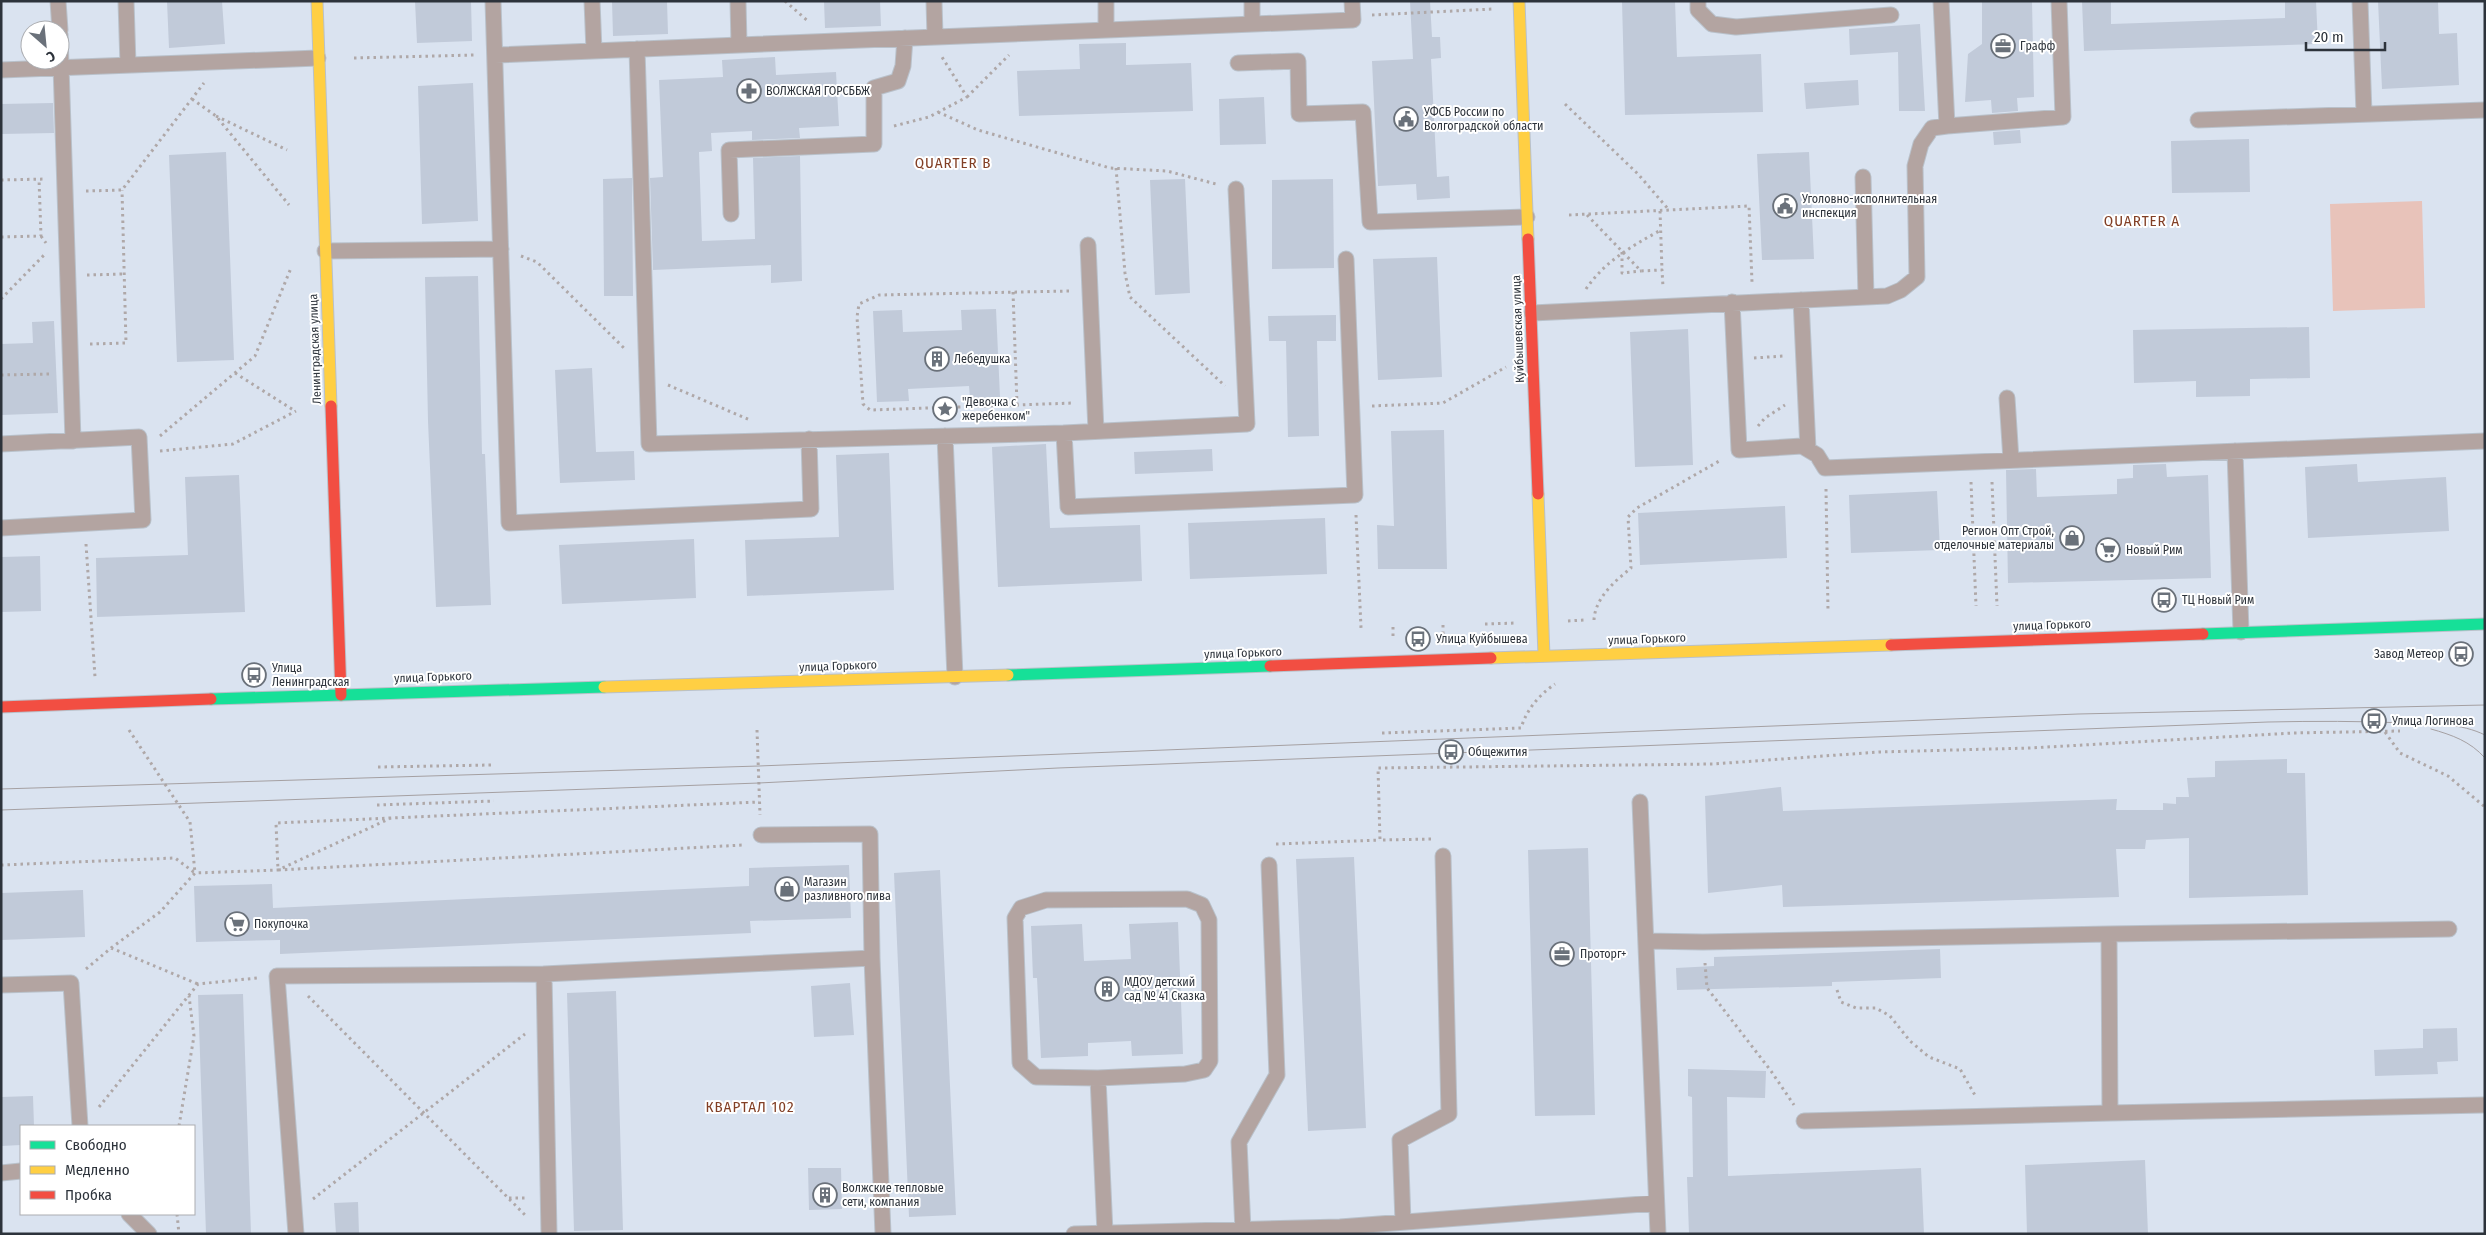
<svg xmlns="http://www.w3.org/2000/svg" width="2486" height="1235" font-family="'Fira Sans Condensed',sans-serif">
	<rect width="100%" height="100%" fill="#dae3f0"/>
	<path fill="#e8c3ba" d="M 2422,201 L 2425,308 L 2333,311 L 2330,204 Z"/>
	<path fill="#c1cad9" d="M 167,1 L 222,1 L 225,44 L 169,48 Z
		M 415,1 L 471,1 L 472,41 L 417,43 Z
		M 612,1 L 667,1 L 668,34 L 613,36 Z
		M 824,1 L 880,1 L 881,26 L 825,28 Z
		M 1410,1 L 1430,1 L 1432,37 L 1440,37 L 1441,58 L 1431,59 L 1437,177 L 1449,176 L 1450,198 L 1417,200 L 1416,184 L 1378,186 L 1372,61 L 1413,59 Z
		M 1622,1 L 1675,1 L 1677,57 L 1761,54 L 1763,112 L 1625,115 Z
		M 1982,1 L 2032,1 L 2034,97 L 2017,98 L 2018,111 L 1992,113 L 1991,100 L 1965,102 L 1968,54 L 1982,44 Z
		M 2082,1 L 2111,1 L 2111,24 L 2285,18 L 2285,1 L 2316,1 L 2318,44 L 2084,51 Z
		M 2378,1 L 2438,1 L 2439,34 L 2457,33 L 2459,85 L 2382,89 Z
		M 1920,24 L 1925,111 L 1899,111 L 1898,52 L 1850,55 L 1849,29 Z
		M 1126,43 L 1126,65 L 1191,63 L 1193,111 L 1019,116 L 1017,71 L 1080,69 L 1079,44 Z
		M 775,57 L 776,75 L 836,72 L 839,126 L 799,128 L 800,138 L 752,140 L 752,131 L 711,133 L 712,151 L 699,152 L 702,241 L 755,239 L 753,158 L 800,156 L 802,281 L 771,283 L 771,265 L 653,270 L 650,178 L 663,177 L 659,80 L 723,77 L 722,60 Z
		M 1858,80 L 1859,105 L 1806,109 L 1804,83 Z
		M 473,83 L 478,221 L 422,224 L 418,86 Z
		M 1264,97 L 1266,144 L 1220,145 L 1219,99 Z
		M 53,103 L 54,133 L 1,134 L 1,104 Z
		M 2020,130 L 2021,143 L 1994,145 L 1993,132 Z
		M 2249,139 L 2250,192 L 2172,193 L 2171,141 Z
		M 226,152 L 234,360 L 177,362 L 169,155 Z
		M 1809,152 L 1814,259 L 1762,260 L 1757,154 Z
		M 632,178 L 633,296 L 604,296 L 603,179 Z
		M 1185,179 L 1190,293 L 1155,295 L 1150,180 Z
		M 1333,179 L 1334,268 L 1272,269 L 1272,180 Z
		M 1437,257 L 1442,377 L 1378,380 L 1373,259 Z
		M 478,276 L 482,454 L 485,454 L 491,605 L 436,607 L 428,421 L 425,277 Z
		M 996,309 L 1000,397 L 970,398 L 969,386 L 908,389 L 909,401 L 877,402 L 873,311 L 902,310 L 903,332 L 962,330 L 961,310 Z
		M 1336,315 L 1336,341 L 1317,341 L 1319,436 L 1288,437 L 1286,341 L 1269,341 L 1268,316 Z
		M 54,321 L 58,413 L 1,415 L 1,344 L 33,343 L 32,322 Z
		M 2309,327 L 2310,378 L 2250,379 L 2250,396 L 2196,397 L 2196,381 L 2134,383 L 2133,330 Z
		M 1688,329 L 1693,465 L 1635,467 L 1630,332 Z
		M 592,368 L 596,452 L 634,451 L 635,480 L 560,483 L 555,370 Z
		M 1444,430 L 1447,569 L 1378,569 L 1377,525 L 1394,526 L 1391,431 Z
		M 1046,444 L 1050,528 L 1140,525 L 1142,581 L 998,587 L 992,447 Z
		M 1212,449 L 1213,471 L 1135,474 L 1134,452 Z
		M 889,453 L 894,590 L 747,596 L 745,540 L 839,537 L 836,455 Z
		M 2166,464 L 2167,477 L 2208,475 L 2211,578 L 2008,583 L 2006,470 L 2036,469 L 2037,497 L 2117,494 L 2117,479 L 2133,478 L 2133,465 Z
		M 2357,464 L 2358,482 L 2446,477 L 2449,531 L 2308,538 L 2305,467 Z
		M 239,475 L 245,612 L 97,617 L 96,558 L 188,555 L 185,477 Z
		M 1937,491 L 1940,550 L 1851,553 L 1849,495 Z
		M 1785,506 L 1787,558 L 1640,565 L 1638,513 Z
		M 1325,518 L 1327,574 L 1190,579 L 1188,523 Z
		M 694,539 L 696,598 L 562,604 L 559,545 Z
		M 40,556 L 41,611 L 1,612 L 1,557 Z
		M 2287,759 L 2287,773 L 2305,773 L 2308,895 L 2189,898 L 2189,838 L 2146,840 L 2145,849 L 2116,849 L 2119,897 L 1783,907 L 1782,885 L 1708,893 L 1705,796 L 1781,787 L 1783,811 L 2117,799 L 2116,810 L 2163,810 L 2163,803 L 2176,804 L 2176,797 L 2189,797 L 2187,778 L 2215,777 L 2215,761 Z
		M 1588,848 L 1595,1115 L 1535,1116 L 1528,850 Z
		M 1354,857 L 1366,1128 L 1308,1131 L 1296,859 Z
		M 849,865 L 851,918 L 750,921 L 751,933 L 280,954 L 280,940 L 196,942 L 194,886 L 272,884 L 273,908 L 749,886 L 749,868 Z
		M 940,870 L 956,1215 L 909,1217 L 894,873 Z
		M 83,890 L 85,937 L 1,940 L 1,893 Z
		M 1178,922 L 1183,1054 L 1132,1056 L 1131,1041 L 1088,1043 L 1088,1056 L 1041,1058 L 1037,978 L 1033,978 L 1031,926 L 1082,924 L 1084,961 L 1131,959 L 1129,924 Z
		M 1940,949 L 1941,978 L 1832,982 L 1832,986 L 1677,990 L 1676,968 L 1714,966 L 1714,957 Z
		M 850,983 L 854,1035 L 814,1037 L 811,986 Z
		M 616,991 L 623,1230 L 574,1231 L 567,993 Z
		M 243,994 L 251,1234 L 206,1234 L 198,995 Z
		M 2457,1028 L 2458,1061 L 2437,1062 L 2438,1074 L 2375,1076 L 2374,1050 L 2423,1048 L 2423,1029 Z
		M 1688,1069 L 1766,1071 L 1765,1098 L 1727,1097 L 1728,1176 L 1921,1168 L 1924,1234 L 1689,1234 L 1687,1177 L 1693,1177 L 1692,1097 L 1688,1096 Z
		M 33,1096 L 34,1126 L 21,1126 L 21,1145 L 1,1146 L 1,1097 Z
		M 2145,1160 L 2148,1234 L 2027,1234 L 2025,1165 Z
		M 808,1168 L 841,1168 L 842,1209 L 809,1210 Z
		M 358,1202 L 359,1234 L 336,1234 L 334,1203 Z"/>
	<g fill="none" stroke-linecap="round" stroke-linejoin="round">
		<g stroke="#b9c1ca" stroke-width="17">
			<path id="lane" d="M 58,1 L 60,30
				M 126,1 L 128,65
				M 493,1 L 509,523 L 811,509 L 809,439
				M 592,1 L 594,51
				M 738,1 L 739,45
				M 934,1 L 935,37
				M 1106,1 L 1106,30
				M 1252,1 L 1252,24
				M 1698,1 L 1698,10 L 1712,24 L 1736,27 L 1891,15
				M 2360,1 L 2364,114
				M 60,34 L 73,441
				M 637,49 L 649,444 L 1064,433 L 1247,424 L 1236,189
				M 495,55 L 1353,20 L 1352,1
				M 1238,63 L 1298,61 L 1299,114 L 1363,112 L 1370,222 L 1527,217
				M 1,70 L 318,58
				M 2198,120 L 2485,110
				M 1947,126 L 2063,117 L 2059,1
				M 1863,177 L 1866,297
				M 731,214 L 729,150 L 874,144 L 874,88 L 898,81 L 903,66 L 905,38
				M 1088,245 L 1096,431
				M 325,251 L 501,249
				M 1801,300 L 1808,449
				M 1732,302 L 1739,450 L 1802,446 L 1817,455 L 1825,468 L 2485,441
				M 1532,313 L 1887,296 L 1901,290 L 1917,277 L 1915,166 L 1921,144 L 1932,128 L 1947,126 L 1941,1
				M 2007,398 L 2011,460
				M 1064,433 L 1068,507 L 1355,495 L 1346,259
				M 945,436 L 955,677
				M 1,444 L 139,437 L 143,520 L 1,528
				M 2235,451 L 2241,632
				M 1640,802 L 1658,1234
				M 761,835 L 870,834 L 872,958
				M 2109,934 L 2449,929
				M 1646,941 L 1703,942 L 2109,934 L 2110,1113 L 1804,1121
				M 544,974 L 872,958 L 883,1234
				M 1,985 L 71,983 L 80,1126
				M 1098,1078 L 1185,1074 L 1204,1070 L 1210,1061 L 1209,920 L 1202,905 L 1187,899 L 1046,900 L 1021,908 L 1015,918 L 1020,1063 L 1036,1077 L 1098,1078 L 1105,1233
				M 2110,1113 L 2483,1105
				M 1,1173 L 21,1171
				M 129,1214 L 149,1234
				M 1403,1222 L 1400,1140 L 1449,1114 L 1443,856
				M 1243,1231 L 1239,1142 L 1277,1075 L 1269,865
				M 296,1234 L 277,976 L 544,974 L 549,1234
				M 1074,1234 L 1340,1227 L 1656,1203"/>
		</g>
		<g stroke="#b9c1ca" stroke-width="13">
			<path id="fast" d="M 2203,634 L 2485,624
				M 1008,675 L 1270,666
				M 211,699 L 604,687"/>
		</g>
		<g stroke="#b9c1ca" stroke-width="13">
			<path id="slow" d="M 317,1 L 331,406
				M 1519,1 L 1528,239
				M 1538,494 L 1544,656
				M 1491,658 L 1891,645
				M 604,687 L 1008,675"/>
		</g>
		<g stroke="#b9c1ca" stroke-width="13">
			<path id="jam" d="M 1528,239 L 1538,494
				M 331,406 L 341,695
				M 1891,645 L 2203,634
				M 1270,666 L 1491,658
				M 1,707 L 211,699"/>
		</g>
		<path stroke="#afa8a8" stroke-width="3" stroke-dasharray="2.5 4" stroke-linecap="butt" d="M 785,1 L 809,22
			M 1372,15 L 1493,9
			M 354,58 L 474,55
			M 967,97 L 1009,55
			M 192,99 L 216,116 L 289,205
			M 1565,104 L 1638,174 L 1669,210
			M 938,112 L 978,130 L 1110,168 L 1167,171 L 1216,184
			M 216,116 L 287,150
			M 894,126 L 929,117 L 967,97 L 942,57
			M 1116,168 L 1125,273 L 1130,297 L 1225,386
			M 1,180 L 46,179
			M 86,191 L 122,190 L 204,83
			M 1660,211 L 1662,270
			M 1569,215 L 1749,206 L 1752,282
			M 1587,215 L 1641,271 L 1662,270 L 1663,287
			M 41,236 L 46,243
			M 1,237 L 41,236 L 39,179
			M 1622,252 L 1622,273 L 1641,271
			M 521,256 L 537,262 L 625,349
			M 87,275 L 124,274
			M 1586,289 C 1605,261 1632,246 1661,230
			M 1069,291 L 879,295 L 859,304 L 857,317 L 863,404 L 870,410 L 1074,403
			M 1013,292 L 1017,404
			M 1,299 L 46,253
			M 90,344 L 126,343 L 122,190
			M 1754,358 L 1783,356
			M 235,373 L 295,411
			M 1,375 L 51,374
			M 668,385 L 750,420
			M 1372,406 L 1443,403 L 1506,367
			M 1758,426 L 1765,418 L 1785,405
			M 160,436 L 255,356 L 291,268
			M 160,451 L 233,444 L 296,411
			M 1971,482 L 1976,606
			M 1992,482 L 1997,606
			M 1826,489 L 1828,611
			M 1356,515 L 1361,628
			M 86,544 L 95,677
			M 2164,600 L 2164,609
			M 1594,620 C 1595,598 1615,581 1631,568 L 1628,517 L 1637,508 L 1721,460
			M 1568,621 L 1584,620
			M 1485,624 L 1517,623
			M 1443,625 L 1443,634
			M 1393,627 L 1393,637
			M 129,730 L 190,822 L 195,873
			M 757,730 L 760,815
			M 2385,732 L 2400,753 L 2448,776 L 2485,807
			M 1382,733 L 1521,728 C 1527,709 1539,695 1555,684
			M 378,767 L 491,765
			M 377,805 L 494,801
			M 391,818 L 276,823 L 278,870 L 743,845
			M 1431,839 L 1380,840 L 1378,768 L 1713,764 L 1879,752 L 2030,748 L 2293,733 L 2400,731
			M 1276,844 L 1380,840
			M 1,865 L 175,858 L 195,873
			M 111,948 L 198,984
			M 1705,963 L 1707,988 L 1771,1071 L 1794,1105
			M 86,969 L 111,948 L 160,912 L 195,873 L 278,870 L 391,818 L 759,802
			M 1837,990 L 1841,1002 L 1856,1008 L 1876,1008 L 1890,1016 L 1910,1041 L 1929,1057 L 1960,1069 L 1976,1097
			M 308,996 L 527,1217
			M 99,1107 L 198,984 L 257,978
			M 179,1126 L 194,1036 L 189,996
			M 509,1198 L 528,1198
			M 313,1199 L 525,1034
			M 177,1214 L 179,1234"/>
		<use href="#lane" stroke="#b3a4a1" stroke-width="15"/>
		<use href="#fast" stroke="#16e098" stroke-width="11"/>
		<use href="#slow" stroke="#ffcf43" stroke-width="11"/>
		<use href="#jam" stroke="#f24e42" stroke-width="11"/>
		<path stroke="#a5a0a2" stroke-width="1" d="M 2431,729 C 2452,735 2470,741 2485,758
			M 1,789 L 759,766 L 2078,714 L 2485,705
			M 1,810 L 759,783 L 1058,768 L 2268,722 C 2315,721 2360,721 2406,723 C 2433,724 2461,723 2485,735"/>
	</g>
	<defs>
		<g id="office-ring" transform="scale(1.25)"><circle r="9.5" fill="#fff" stroke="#6a717a" stroke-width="1.5"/><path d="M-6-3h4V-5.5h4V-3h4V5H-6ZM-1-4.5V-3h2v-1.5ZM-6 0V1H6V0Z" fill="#6a717a"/></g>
		<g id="pharmacy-ring" transform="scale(1.25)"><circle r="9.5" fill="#fff" stroke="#6a717a" stroke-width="1.5"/><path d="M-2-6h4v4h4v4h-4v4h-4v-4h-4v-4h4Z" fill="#6a717a"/></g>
		<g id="civic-ring" transform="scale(1.25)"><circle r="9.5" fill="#fff" stroke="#6a717a" stroke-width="1.5"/><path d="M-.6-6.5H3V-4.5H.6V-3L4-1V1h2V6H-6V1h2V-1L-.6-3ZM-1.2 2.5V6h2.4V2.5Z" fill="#6a717a"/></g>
		<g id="building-ring" transform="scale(1.25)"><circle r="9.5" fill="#fff" stroke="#6a717a" stroke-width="1.5"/><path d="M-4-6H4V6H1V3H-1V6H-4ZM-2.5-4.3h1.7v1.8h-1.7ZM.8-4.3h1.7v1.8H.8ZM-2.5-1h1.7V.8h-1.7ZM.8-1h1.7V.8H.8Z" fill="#6a717a"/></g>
		<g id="sight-ring" transform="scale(1.25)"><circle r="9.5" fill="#fff" stroke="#6a717a" stroke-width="1.5"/><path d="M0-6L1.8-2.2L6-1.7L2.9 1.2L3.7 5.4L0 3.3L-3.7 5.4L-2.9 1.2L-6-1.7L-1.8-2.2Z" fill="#6a717a"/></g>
		<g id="shop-ring" transform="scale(1.25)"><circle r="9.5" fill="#fff" stroke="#6a717a" stroke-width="1.5"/><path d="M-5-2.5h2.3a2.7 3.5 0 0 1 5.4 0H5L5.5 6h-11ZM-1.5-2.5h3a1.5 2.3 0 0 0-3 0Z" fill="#6a717a"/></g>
		<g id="supermarket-ring" transform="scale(1.25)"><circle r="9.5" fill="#fff" stroke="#6a717a" stroke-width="1.5"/><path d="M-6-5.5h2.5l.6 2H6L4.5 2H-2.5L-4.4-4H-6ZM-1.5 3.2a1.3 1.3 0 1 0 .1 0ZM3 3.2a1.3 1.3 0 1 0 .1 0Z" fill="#6a717a"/></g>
		<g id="bus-ring" transform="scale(1.25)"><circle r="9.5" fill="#fff" stroke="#6a717a" stroke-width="1.5"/><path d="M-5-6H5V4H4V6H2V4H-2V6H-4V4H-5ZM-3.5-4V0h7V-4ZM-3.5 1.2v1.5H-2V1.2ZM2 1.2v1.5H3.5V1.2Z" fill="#6a717a"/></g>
	</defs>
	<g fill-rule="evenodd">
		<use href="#office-ring" x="2003" y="46"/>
		<use href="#pharmacy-ring" x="749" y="91"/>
		<use href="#civic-ring" x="1406" y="119"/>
		<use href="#civic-ring" x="1785" y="206"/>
		<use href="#building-ring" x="937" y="359"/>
		<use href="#sight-ring" x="945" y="409"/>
		<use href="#shop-ring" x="2072" y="538"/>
		<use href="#supermarket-ring" x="2108" y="550"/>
		<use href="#bus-ring" x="2164" y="600"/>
		<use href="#bus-ring" x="1418" y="639"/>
		<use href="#bus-ring" x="2461" y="654"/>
		<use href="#bus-ring" x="254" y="675"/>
		<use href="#bus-ring" x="2374" y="721"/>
		<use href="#bus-ring" x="1451" y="752"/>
		<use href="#shop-ring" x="787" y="889"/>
		<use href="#supermarket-ring" x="237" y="924"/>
		<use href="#office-ring" x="1562" y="954"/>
		<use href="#building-ring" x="1107" y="989"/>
		<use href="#building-ring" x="825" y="1195"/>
	</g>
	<g text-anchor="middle" stroke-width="4" stroke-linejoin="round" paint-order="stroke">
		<g font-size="12" fill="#2d333b" stroke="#fff" text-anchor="start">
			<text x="2020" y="50">Графф</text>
			<text x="766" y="95">ВОЛЖСКАЯ ГОРСББЖ</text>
			<text x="1424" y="116">УФСБ России по<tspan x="1424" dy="14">Волгоградской области</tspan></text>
			<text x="1802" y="203">Уголовно-исполнительная<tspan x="1802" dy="14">инспекция</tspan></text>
			<text x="954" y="363">Лебедушка</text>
			<text x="962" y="406">"Девочка с<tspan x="962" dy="14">жеребенком"</tspan></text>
			<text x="2054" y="535" text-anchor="end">Регион Опт Строй,<tspan x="2054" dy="14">отделочные материалы</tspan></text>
			<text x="2126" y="554">Новый Рим</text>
			<text x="2182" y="604">ТЦ Новый Рим</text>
			<text x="1436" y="643">Улица Куйбышева</text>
			<text x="2444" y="658" text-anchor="end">Завод Метеор</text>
			<text x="272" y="672">Улица<tspan x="272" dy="14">Ленинградская</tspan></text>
			<text x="2392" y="725">Улица Логинова</text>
			<text x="1468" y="756">Общежития</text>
			<text x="804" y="886">Магазин<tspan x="804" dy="14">разливного пива</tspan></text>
			<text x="254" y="928">Покупочка</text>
			<text x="1580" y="958">Проторг+</text>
			<text x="1124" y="986">МДОУ детский<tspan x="1124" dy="14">сад № 41 Сказка</tspan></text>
			<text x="842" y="1192">Волжские тепловые<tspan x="842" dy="14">сети, компания</tspan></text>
		</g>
		<g font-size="12" fill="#2d333b" stroke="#fff">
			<text transform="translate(1518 329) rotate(-92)" y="4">Куйбышевская улица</text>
			<text transform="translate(315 349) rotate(-92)" y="4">Ленинградская улица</text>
			<text transform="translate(2052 625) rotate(-2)" y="4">улица Горького</text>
			<text transform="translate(1647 639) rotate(-2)" y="4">улица Горького</text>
			<text transform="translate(1243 653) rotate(-2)" y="4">улица Горького</text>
			<text transform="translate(838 666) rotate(-2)" y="4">улица Горького</text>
			<text transform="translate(433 677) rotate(-2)" y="4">улица Горького</text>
		</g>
		<g font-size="15" letter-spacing="1" fill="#823f25" stroke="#fff">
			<text x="953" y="168">QUARTER B</text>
			<text x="2142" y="226">QUARTER A</text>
			<text x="750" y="1112">КВАРТАЛ 102</text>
		</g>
	</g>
	<rect width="2486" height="1235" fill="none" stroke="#2d333b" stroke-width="5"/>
	<rect x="20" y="1125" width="175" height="90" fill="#ffffff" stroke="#abadb1"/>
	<rect x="30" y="1141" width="25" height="8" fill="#16e098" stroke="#abadb1"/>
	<text x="65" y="1150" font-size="15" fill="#2d333b">Свободно</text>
	<rect x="30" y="1166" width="25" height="8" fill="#ffcf43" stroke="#abadb1"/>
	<text x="65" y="1175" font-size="15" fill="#2d333b">Медленно</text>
	<rect x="30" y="1191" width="25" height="8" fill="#f24e42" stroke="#abadb1"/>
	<text x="65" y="1200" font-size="15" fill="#2d333b">Пробка</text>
	<g transform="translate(45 45) rotate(153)"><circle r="24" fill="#ffffff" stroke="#abadb1"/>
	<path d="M0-4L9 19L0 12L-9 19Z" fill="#6a717a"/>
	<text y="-8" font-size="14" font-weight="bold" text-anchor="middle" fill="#2d333b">С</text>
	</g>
	<path d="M2306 42v8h79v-8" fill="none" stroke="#2d333b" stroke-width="2.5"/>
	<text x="2314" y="42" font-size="15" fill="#2d333b" stroke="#ffffff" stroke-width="4" paint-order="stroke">20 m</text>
</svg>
